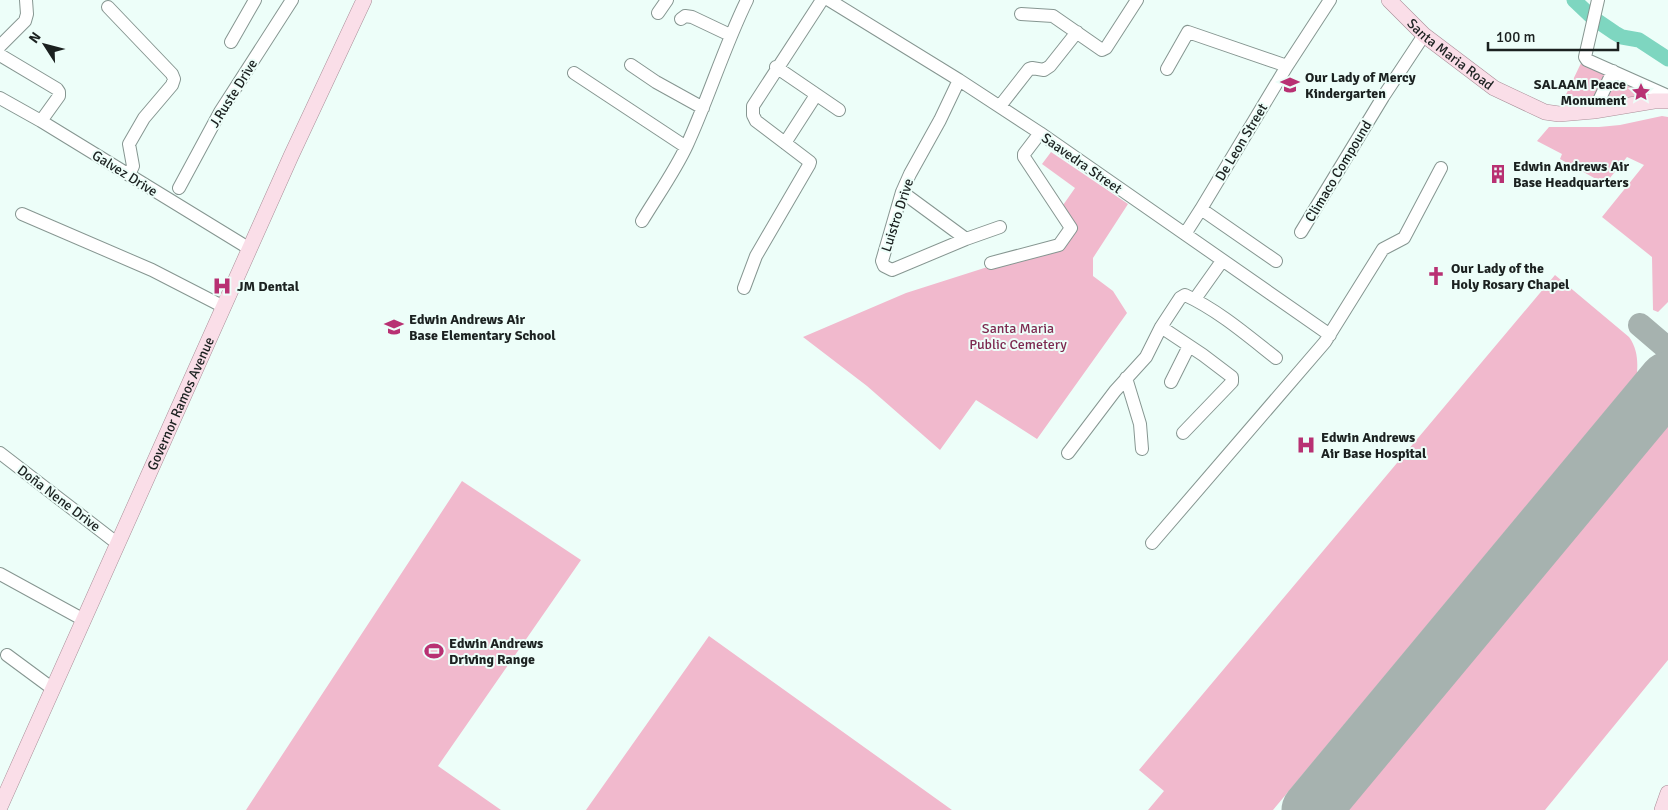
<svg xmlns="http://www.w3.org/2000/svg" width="1668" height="810" font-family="Signika,sans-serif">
	<rect width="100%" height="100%" fill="#edfef9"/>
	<path fill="#f1b9cd" d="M 1582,61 L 1610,72 L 1594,105 L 1560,107 Z
		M 1615,75 L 1659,95 L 1600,106 Z
		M 1662,116 L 1668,117 L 1668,302 L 1658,312 L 1653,310 L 1652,257 L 1602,217 L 1644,165 L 1627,157 L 1605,184 L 1560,159 L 1562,154 L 1537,141 L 1549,127 L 1599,127 L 1620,125 Z
		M 1051,152 L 1128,204 L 1093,258 L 1093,276 L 1113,291 L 1127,313 L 1037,439 L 976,400 L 940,450 L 867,386 L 803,337 L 906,293 L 1000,263 L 1059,248 L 1073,228 L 1061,208 L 1075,188 L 1042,164 Z
		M 1555,275 L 1629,337 C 1637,348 1638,360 1637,373 L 1273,810 L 1148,810 L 1164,791 L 1139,770 Z
		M 1668,421 L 1668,660 L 1545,810 L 1345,810 Z
		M 462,481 L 581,560 L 438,766 L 501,810 L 246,810 Z
		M 709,636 L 952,810 L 586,810 Z"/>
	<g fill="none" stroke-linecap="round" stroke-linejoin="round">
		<path stroke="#7ed6c0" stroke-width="15" d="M 1574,0 L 1593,18 L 1615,33 L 1622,37 L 1639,40 L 1668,59"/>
		<path stroke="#a6b2af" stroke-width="24" d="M 1640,325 L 1668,349"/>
		<path stroke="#a6b2af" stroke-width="59" d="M 1311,810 L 1668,381"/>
		<g stroke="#869691" stroke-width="14">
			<path id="minor" d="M 829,0 L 959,80 L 1040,133 L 1330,335
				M 1598,0 L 1585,57 L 1587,60 L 1668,96
				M 108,7 L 172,74 L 174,79 L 172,85 L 144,118 L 129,144 L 133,166 L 129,175
				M 658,13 L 667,0
				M 1021,14 L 1053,16 L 1102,50 L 1106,48 L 1137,0
				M 681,19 L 685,16 L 692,17 L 730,35
				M 231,42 L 255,0
				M 0,46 L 25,21 L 27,14 L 26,0
				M 0,55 L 57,89 L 59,92 L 59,96 L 41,121
				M 631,65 L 656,82 L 703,108
				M 776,67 L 839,110
				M 1167,69 L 1188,32 L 1287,66
				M 574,73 L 686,147
				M 959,80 L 940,120 L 910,174 L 902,192 L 882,261 L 884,266 L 892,270 L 966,239 L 1000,227
				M 0,98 L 41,121 L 250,249
				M 1000,106 L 1029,69 L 1032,68 L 1044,70 L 1050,66 L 1077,32
				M 1594,111 L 1613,71
				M 785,143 L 816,95
				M 179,188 L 220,112 L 292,0
				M 902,192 L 966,239
				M 1201,209 L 1276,261
				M 22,214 L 152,270 L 224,307
				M 642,221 C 657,196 675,171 687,145 C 709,97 724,47 747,0
				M 1301,232 L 1383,97 L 1424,35
				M 1185,234 L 1201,209 L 1287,66 L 1330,0
				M 991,263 L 1059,245 L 1071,228 L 1024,157 L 1024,154 L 1040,133
				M 744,288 L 756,256 L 809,165 L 810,162 L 756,121 L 753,115 L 753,106 L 822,0
				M 1195,299 L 1222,261
				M 1161,327 L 1203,355 L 1232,377 L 1232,382 L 1183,433
				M 1126,378 L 1140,424 L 1142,449
				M 1171,382 L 1189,346
				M 0,453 L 118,544
				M 1068,453 L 1115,391 L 1146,357 L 1161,327 L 1180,298 L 1185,295 C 1218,310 1248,336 1276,358
				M 1152,543 L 1325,342 L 1383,249 L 1404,238 L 1441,168
				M 0,574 L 84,620
				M 7,655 L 53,689"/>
		</g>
		<g stroke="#a98e98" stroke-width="16">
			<g id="major">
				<path id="s1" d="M 1389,0 L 1424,35 L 1494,88 L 1545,112 L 1559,114 L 1594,111 L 1654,101 L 1668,101"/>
				<path id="s2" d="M 0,807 L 291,156 L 364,0"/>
				<path d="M 1662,810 L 1668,793"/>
			</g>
		</g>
		<use href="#minor" stroke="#fff" stroke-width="12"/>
		<use href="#major" stroke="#fadee8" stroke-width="15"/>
	</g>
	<defs>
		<g id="school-bare" transform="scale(1.5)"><path d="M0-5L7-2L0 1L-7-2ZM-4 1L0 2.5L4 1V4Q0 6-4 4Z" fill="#b83173" stroke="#edfef9" stroke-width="2.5" paint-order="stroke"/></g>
		<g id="sight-bare" transform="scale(1.5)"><path d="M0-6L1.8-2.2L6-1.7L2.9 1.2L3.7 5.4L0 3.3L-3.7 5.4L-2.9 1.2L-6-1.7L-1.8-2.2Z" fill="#b83173" stroke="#edfef9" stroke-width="2.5" paint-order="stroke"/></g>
		<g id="building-bare" transform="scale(1.5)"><path d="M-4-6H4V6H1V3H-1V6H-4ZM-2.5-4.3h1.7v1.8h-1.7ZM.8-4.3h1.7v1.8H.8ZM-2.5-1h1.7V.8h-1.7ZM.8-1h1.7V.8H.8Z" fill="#b83173" stroke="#edfef9" stroke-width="2.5" paint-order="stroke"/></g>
		<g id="church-bare" transform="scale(1.5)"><path d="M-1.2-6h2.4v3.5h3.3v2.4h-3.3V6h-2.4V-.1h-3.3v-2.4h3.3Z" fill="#b83173" stroke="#edfef9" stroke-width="2.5" paint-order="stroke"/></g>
		<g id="hospital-bare" transform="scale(1.5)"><path d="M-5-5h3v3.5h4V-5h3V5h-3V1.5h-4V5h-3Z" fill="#b83173" stroke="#edfef9" stroke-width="2.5" paint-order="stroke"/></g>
		<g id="stadium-bare" transform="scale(1.5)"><path d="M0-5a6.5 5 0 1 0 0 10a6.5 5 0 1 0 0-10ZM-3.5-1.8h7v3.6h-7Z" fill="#b83173" stroke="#edfef9" stroke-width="2.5" paint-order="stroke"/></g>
	</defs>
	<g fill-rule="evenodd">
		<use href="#school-bare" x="1290" y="85"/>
		<use href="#sight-bare" x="1641" y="92"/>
		<use href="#building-bare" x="1498" y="174"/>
		<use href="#church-bare" x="1436" y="276"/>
		<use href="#hospital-bare" x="222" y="286"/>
		<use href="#school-bare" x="394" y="327"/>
		<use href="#hospital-bare" x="1306" y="445"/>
		<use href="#stadium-bare" x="434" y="651"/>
	</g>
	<g text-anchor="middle" stroke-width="4" stroke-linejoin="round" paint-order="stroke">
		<g font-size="14" fill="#1b2120" stroke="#edfef9">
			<text dy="5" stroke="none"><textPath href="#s1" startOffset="82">Santa Maria Road</textPath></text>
			<text transform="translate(233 93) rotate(-58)" y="5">J.Ruste Drive</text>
			<text transform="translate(1241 142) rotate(-59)" y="5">De Leon Street</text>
			<text transform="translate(1082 163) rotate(35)" y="5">Saavedra Street</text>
			<text transform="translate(1338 171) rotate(-59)" y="5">Climaco Compound</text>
			<text transform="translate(125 173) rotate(32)" y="5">Galvez Drive</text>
			<text transform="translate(897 215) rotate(-72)" y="5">Luistro Drive</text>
			<text dy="5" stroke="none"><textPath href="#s2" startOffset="442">Governor Ramos Avenue</textPath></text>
			<text transform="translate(59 498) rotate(37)" y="5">Doña Nene Drive</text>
		</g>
		<g font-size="14" font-weight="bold" fill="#1b2120" stroke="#edfef9" text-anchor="start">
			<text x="1305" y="82">Our Lady of Mercy<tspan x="1305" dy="16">Kindergarten</tspan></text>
			<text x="1626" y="89" text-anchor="end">SALAAM Peace<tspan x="1626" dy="16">Monument</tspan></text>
			<text x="1513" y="171">Edwin Andrews Air<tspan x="1513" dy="16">Base Headquarters</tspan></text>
			<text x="1451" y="273">Our Lady of the<tspan x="1451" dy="16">Holy Rosary Chapel</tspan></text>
			<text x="237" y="291">JM Dental</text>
			<text x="409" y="324">Edwin Andrews Air<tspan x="409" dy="16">Base Elementary School</tspan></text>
			<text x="1321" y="442">Edwin Andrews<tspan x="1321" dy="16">Air Base Hospital</tspan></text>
			<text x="449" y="648">Edwin Andrews<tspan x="449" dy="16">Driving Range</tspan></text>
		</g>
		<g font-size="14" fill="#7d2a50" stroke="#edfef9">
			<text x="1018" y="333">Santa Maria<tspan x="1018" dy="16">Public Cemetery</tspan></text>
		</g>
	</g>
	<g transform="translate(45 45) rotate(306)" stroke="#edfef9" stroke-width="4" paint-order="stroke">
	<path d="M0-4L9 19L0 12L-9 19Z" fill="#1b2120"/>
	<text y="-8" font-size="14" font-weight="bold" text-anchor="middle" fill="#1b2120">N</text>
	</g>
	<path d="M1488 42v8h130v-8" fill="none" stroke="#1b2120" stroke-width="2.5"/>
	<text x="1496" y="42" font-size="15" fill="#1b2120" stroke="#edfef9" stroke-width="4" paint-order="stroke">100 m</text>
</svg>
